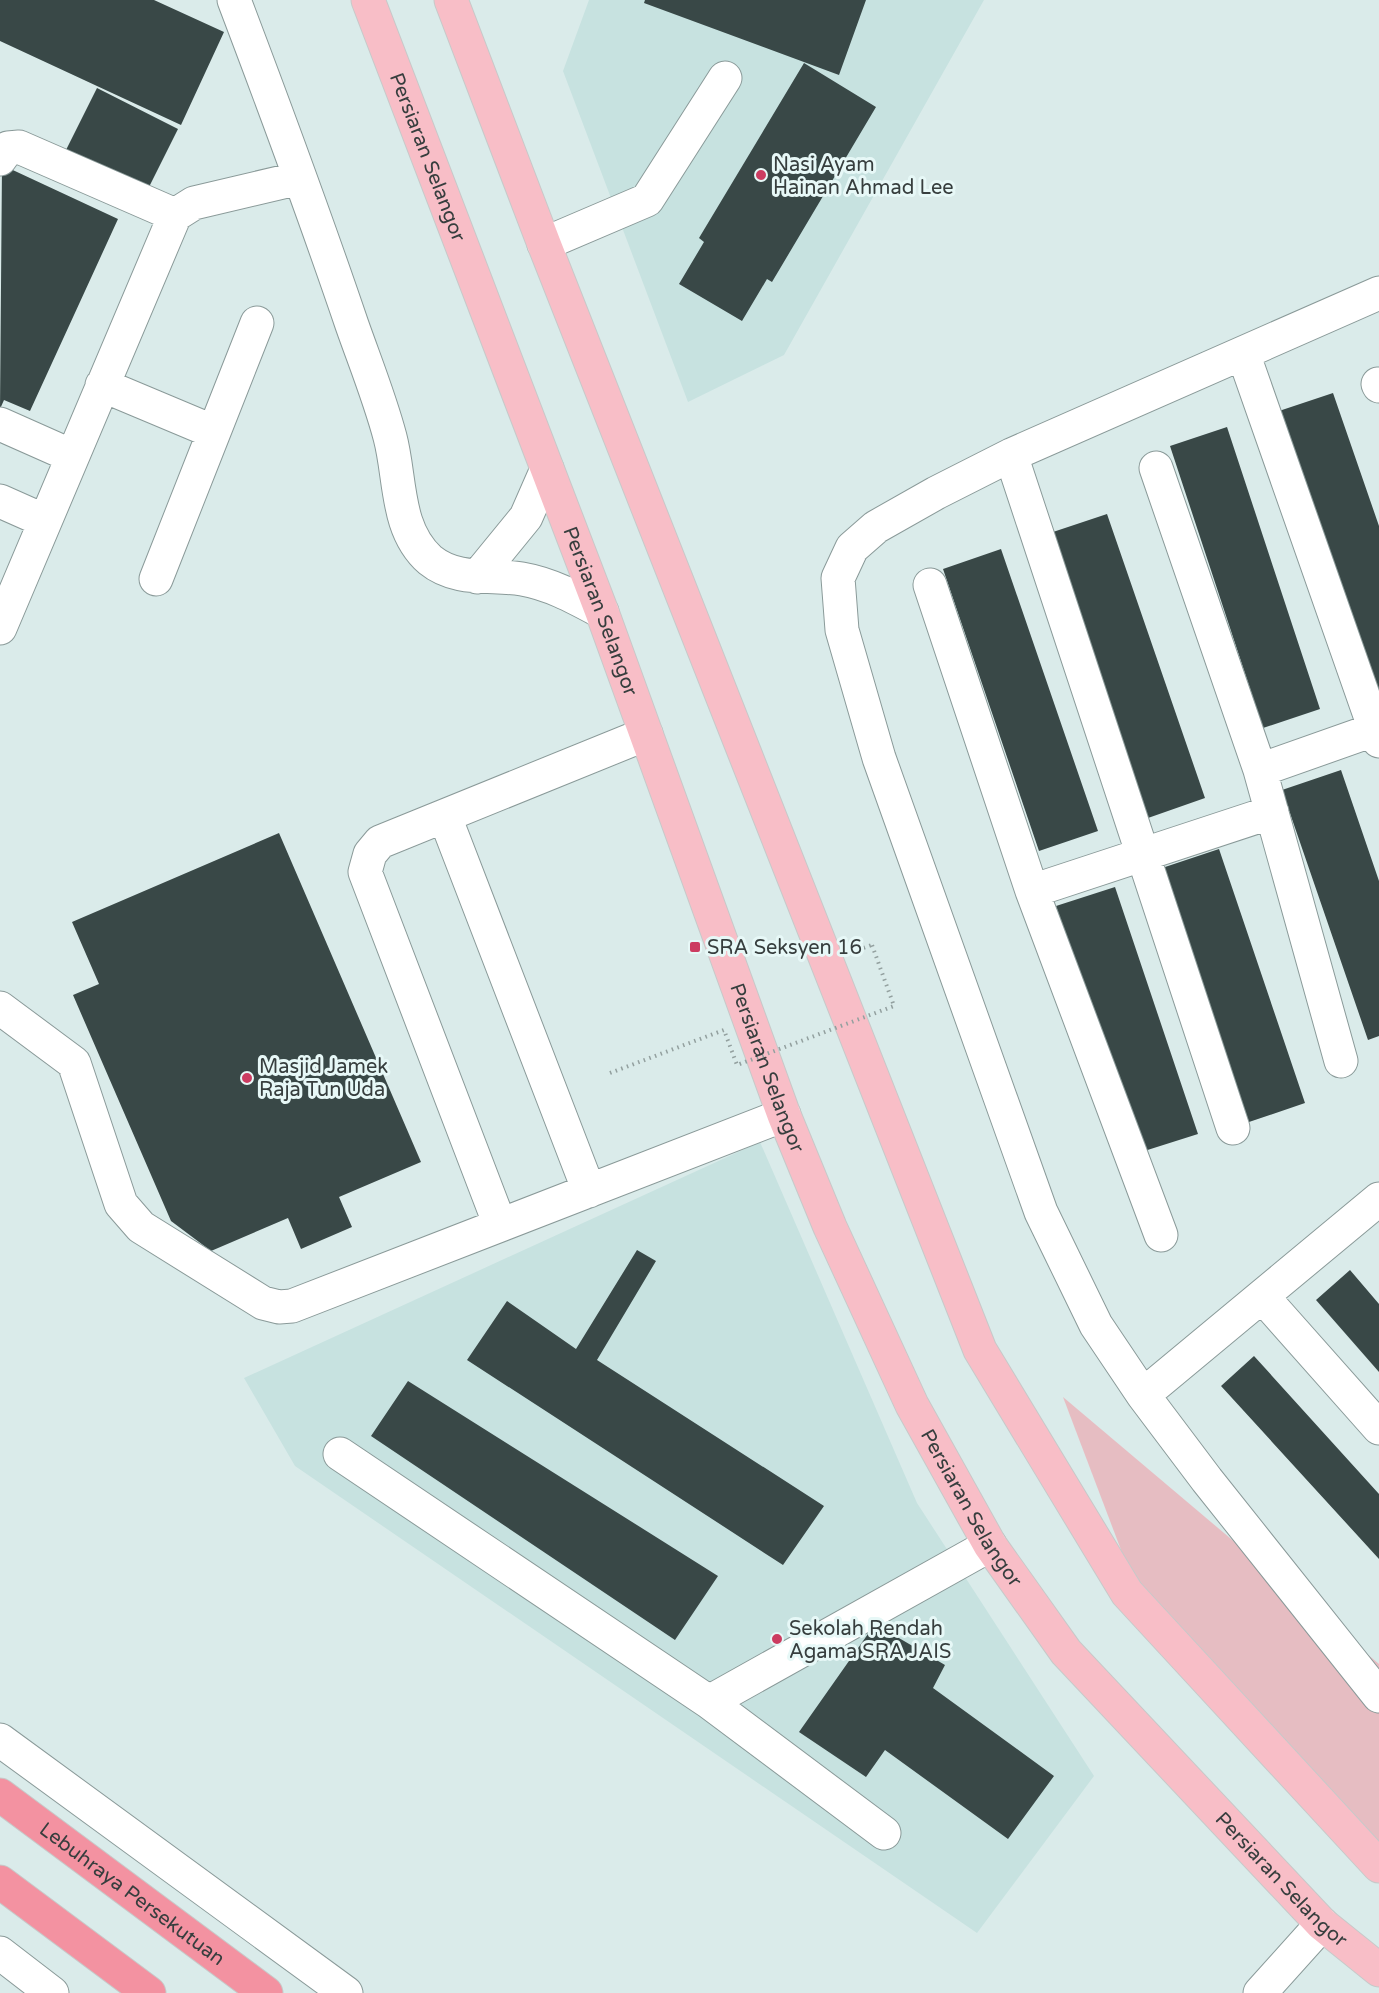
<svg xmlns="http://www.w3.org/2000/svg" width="1379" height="1993" font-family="'Varela Round',sans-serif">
	<rect width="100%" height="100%" fill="#daebea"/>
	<path fill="#c7e2e0" d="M 589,0 L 984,0 L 784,355 L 688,402 L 563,71 Z
		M 760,1142 L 917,1503 L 1094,1776 L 977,1933 L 295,1466 L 244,1378 Z"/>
	<path fill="#e6bdc2" d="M 1063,1397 L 1379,1664 L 1379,1843 L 1137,1592 Z"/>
	<path fill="#394847" d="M 0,0 L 154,0 L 224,32 L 181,125 L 0,41 Z
		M 645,0 L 866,0 L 839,75 L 644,3 Z
		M 804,63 L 876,107 L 772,282 L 767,279 L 742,321 L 679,284 L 704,242 L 699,238 Z
		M 97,88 L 178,129 L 144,197 L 63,156 Z
		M 2,165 L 118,219 L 30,411 L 4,400 L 0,409 Z
		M 1333,393 L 1379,526 L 1379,689 L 1373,691 L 1276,412 Z
		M 1227,427 L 1320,709 L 1263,728 L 1170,446 Z
		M 1107,514 L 1205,798 L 1148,818 L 1050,533 Z
		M 1001,549 L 1098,831 L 1039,851 L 943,569 Z
		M 1341,770 L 1379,881 L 1379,1036 L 1368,1040 L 1282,790 Z
		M 279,833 L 421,1162 L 339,1197 L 352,1227 L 301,1249 L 288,1218 L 211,1251 L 171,1221 L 73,995 L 99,984 L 72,922 Z
		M 1219,849 L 1305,1103 L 1249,1122 L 1162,868 Z
		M 1115,887 L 1198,1134 L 1138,1153 L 1056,906 Z
		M 637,1250 L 656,1261 L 597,1360 L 824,1506 L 783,1565 L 467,1360 L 507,1301 L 576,1349 Z
		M 1350,1270 L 1379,1304 L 1379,1372 L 1316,1300 Z
		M 1254,1356 L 1379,1494 L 1379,1559 L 1221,1386 Z
		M 408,1381 L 718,1576 L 675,1640 L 371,1436 Z
		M 875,1624 L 945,1665 L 933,1688 L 1054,1776 L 1008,1839 L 885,1750 L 866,1777 L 799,1732 Z"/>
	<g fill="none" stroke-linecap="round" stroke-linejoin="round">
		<g stroke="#8a9a99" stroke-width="35">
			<path id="minor" d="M 234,0 C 275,108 315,216 352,325 C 365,362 380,399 390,437 C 401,478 395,529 430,560 C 457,582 491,574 522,579 C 551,584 576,598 602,612
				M 0,159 L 8,148 L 19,147 L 175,215
				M 544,244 L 647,200 L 725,78
				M 1379,293 L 1011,455 L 936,493 L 876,527 L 852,548 L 838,578 L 842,630 L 879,758 L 1041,1212 L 1096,1325 L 1143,1395 L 1207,1480 L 1379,1696
				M 1243,353 L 1379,741
				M 1378,384 L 1379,386
				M 102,385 L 214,432 L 156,579
				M 0,424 L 72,456
				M 214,432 L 257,323
				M 1011,455 L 1233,1128
				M 1156,468 L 1260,770 L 1341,1061
				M 0,501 L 45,521
				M 477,577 L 526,517 L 547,469
				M 930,585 L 1032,891 L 1272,812
				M 0,628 L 175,215 L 194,203 L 300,178
				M 1260,770 L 1379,728
				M 445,817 L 589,1191
				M 1032,891 L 1161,1235
				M 0,1008 L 74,1063 L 121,1204 L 141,1227 L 263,1303 L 279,1307 L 292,1306 L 784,1115
				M 500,1225 L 365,872 L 370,854 L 380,842 L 646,734
				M 1262,1296 L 1379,1428
				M 1143,1395 L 1379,1199
				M 340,1454 L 709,1702 L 990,1545
				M 709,1702 L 884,1833
				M 0,1740 L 346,1993
				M 0,1953 L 52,1993
				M 1260,1993 L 1322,1924"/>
		</g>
		<g stroke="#c7c9c9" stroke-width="35">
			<g id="major">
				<path id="s1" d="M 368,0 L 602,612 L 784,1115 L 830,1227 L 912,1405 L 990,1545 L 1066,1652 L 1322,1924 L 1379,1970"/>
				<path d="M 451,0 L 544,244 L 980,1350 L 1127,1593 L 1379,1866"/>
			</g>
		</g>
		<g stroke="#c7c9c9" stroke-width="35">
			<g id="highway">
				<path id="s2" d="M 0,1795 L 266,1993"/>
				<path d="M 0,1882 L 149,1993"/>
			</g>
		</g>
		<path stroke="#93a09f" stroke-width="4" stroke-dasharray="1.5 4.5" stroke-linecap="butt" d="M 858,950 L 872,945"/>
		<use href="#minor" stroke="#fff" stroke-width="33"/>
		<use href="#major" stroke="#f8bec7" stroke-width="33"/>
		<use href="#highway" stroke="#f392a1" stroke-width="33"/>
		<path stroke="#93a09f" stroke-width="4" stroke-dasharray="1.5 4.5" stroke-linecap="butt" d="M 610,1073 L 724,1030 L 737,1065 L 894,1006 L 872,945"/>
	</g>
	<g fill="#cc3c61" stroke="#e7f8f7" stroke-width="2">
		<circle cx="761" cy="175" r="6"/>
		<rect x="689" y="941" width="12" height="12" rx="3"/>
		<circle cx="247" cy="1078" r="6"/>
		<circle cx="777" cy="1639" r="6"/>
	</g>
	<g text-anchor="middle" stroke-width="6" stroke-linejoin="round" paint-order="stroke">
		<g font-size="20" fill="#373e3e" stroke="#e7f8f7">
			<text dy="7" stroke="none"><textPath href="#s1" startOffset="168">Persiaran Selangor</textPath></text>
			<text dy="7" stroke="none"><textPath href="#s1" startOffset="654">Persiaran Selangor</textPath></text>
			<text dy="7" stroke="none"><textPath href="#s1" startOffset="1140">Persiaran Selangor</textPath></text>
			<text dy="7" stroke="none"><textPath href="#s1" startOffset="1626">Persiaran Selangor</textPath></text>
			<text dy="7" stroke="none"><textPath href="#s1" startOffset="2112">Persiaran Selangor</textPath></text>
			<text dy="7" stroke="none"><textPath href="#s2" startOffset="165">Lebuhraya Persekutuan</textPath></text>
		</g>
		<g font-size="20" fill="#373e3e" stroke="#e7f8f7" text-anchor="start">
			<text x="773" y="171">Nasi Ayam<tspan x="773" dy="23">Hainan Ahmad Lee</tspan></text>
			<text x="707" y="954">SRA Seksyen 16</text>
			<text x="259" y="1073">Masjid Jamek<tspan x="259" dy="23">Raja Tun Uda</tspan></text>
			<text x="789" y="1635">Sekolah Rendah<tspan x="789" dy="23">Agama SRA JAIS</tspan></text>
		</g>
	</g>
</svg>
